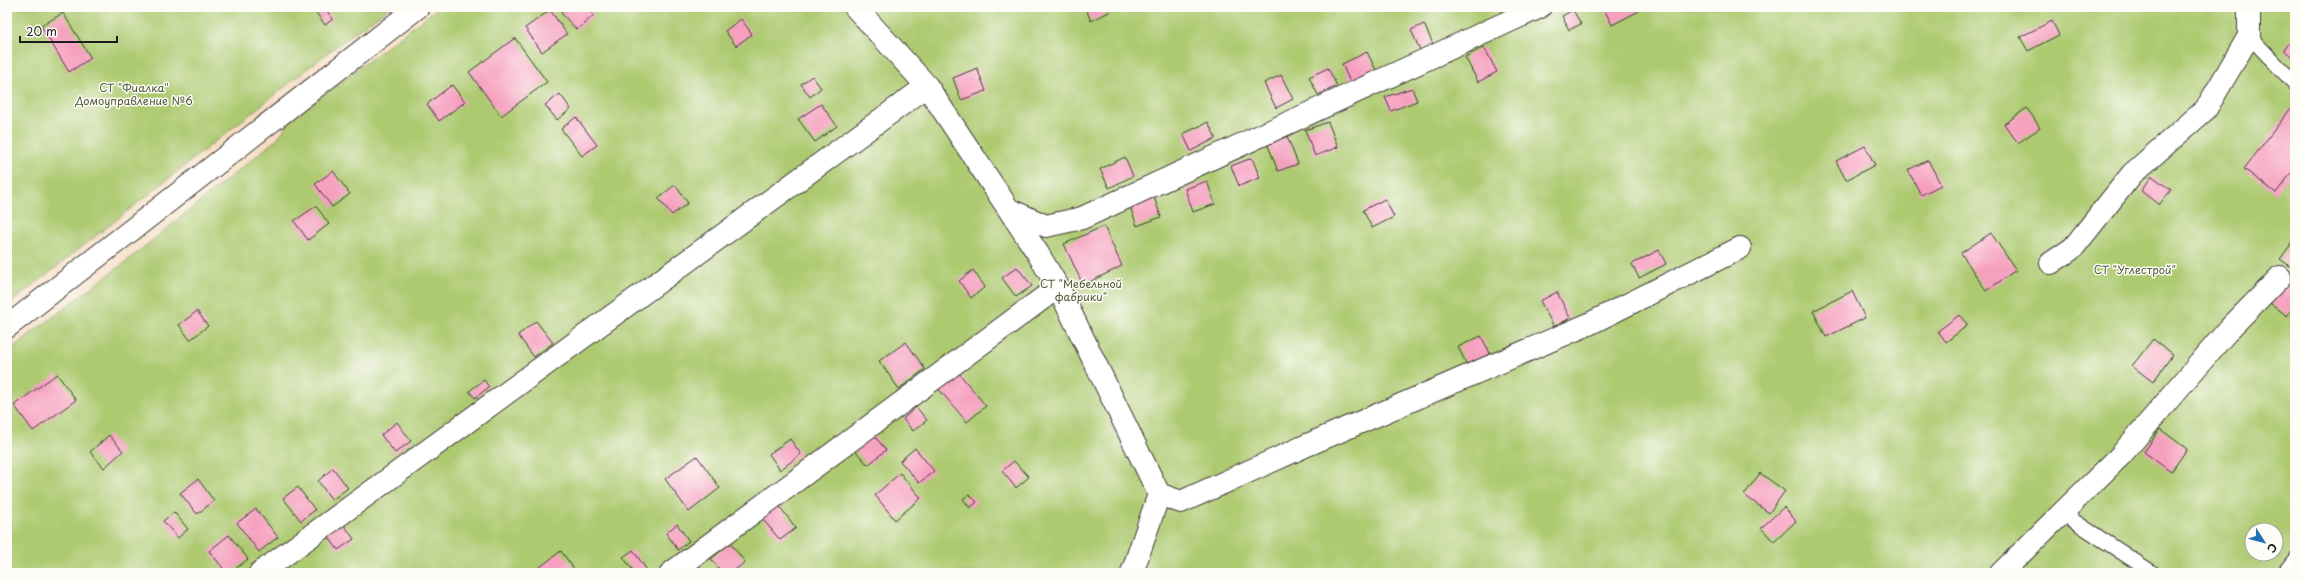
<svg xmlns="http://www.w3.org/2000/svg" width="2302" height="580" font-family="'Playpen Sans',sans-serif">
	<rect width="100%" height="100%" fill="#fdfcf7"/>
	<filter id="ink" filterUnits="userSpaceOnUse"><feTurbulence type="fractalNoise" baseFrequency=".025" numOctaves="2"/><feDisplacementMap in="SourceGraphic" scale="8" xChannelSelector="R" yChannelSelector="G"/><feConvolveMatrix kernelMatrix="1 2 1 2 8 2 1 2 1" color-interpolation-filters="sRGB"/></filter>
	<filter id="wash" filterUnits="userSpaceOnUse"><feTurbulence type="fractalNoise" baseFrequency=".012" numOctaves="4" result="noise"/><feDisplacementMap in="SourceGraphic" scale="16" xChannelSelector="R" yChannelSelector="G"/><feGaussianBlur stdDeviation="0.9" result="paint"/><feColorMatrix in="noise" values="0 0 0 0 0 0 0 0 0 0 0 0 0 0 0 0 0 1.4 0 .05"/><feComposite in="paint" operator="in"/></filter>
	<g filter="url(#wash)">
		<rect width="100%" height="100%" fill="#f5ddc1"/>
		<path fill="#adca71" stroke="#647346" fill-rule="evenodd" d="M 7,7 L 390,7 L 331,50 L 7,306 Z
			M 439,7 L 2295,7 L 2295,573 L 7,573 L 7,352 L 127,261 L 276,140 L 292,119 ZM 2252,530 L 2276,530 L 2276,554 L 2252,554 Z"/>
		<g id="blocks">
			<path fill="#f6a0c0" d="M 314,7 L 324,7 L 333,19 L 325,25 L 313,8 Z
				M 568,7 L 586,7 L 594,15 L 577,30 L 561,13 Z
				M 1085,7 L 1109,7 L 1111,11 L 1091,21 Z
				M 1603,7 L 1637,7 L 1639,11 L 1612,25 Z
				M 550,10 L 567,34 L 542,52 L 525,28 Z
				M 1573,10 L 1581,24 L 1569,30 L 1562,16 Z
				M 63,13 L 91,58 L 69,72 L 41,26 Z
				M 741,19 L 752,34 L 736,46 L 725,31 Z
				M 2052,21 L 2059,35 L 2028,51 L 2020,37 Z
				M 1424,24 L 1433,44 L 1420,50 L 1411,30 Z
				M 2295,35 L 2295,59 L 2284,50 Z
				M 515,38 L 547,82 L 501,116 L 469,72 Z
				M 1484,47 L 1497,72 L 1478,82 L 1465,57 Z
				M 1367,52 L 1376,70 L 1350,82 L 1342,64 Z
				M 977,68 L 986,91 L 961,100 L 953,78 Z
				M 1328,68 L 1337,86 L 1318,95 L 1309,77 Z
				M 1281,75 L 1293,99 L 1276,108 L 1264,83 Z
				M 812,76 L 821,88 L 810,97 L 801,84 Z
				M 452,85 L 465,102 L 439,121 L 427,104 Z
				M 1412,88 L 1417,101 L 1391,111 L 1385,97 Z
				M 560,94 L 571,109 L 557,120 L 545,105 Z
				M 2295,103 L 2295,168 L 2276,193 L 2244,169 Z
				M 821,104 L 837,126 L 815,142 L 798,119 Z
				M 2027,108 L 2040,128 L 2018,143 L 2004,124 Z
				M 576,117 L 597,145 L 582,156 L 561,129 Z
				M 1208,122 L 1216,138 L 1191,151 L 1183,134 Z
				M 1328,122 L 1338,147 L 1315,156 L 1305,130 Z
				M 1287,136 L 1298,164 L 1278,171 L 1267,143 Z
				M 1865,146 L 1875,165 L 1846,180 L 1836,161 Z
				M 1125,157 L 1133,176 L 1109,188 L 1100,169 Z
				M 1252,158 L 1260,178 L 1239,186 L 1231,166 Z
				M 1928,160 L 1941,185 L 1921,195 L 1908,170 Z
				M 333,171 L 350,194 L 332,207 L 315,184 Z
				M 2152,176 L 2171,190 L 2159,205 L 2141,191 Z
				M 1207,181 L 1215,204 L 1193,212 L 1185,189 Z
				M 675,185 L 688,203 L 672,215 L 658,198 Z
				M 1154,197 L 1161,217 L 1137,226 L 1130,206 Z
				M 1385,199 L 1394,217 L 1372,228 L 1363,210 Z
				M 316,206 L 329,224 L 308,240 L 294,221 Z
				M 1104,226 L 1122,266 L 1083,285 L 1064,244 Z
				M 1991,233 L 2016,270 L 1986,291 L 1961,253 Z
				M 2295,239 L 2295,270 L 2280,259 Z
				M 1659,250 L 1666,264 L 1639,278 L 1632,264 Z
				M 1017,267 L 1032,286 L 1016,297 L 1002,278 Z
				M 973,270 L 985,287 L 971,298 L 959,281 Z
				M 2289,275 L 2295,279 L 2295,305 L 2287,316 L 2269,302 Z
				M 1852,291 L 1865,318 L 1826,337 L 1813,311 Z
				M 1557,292 L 1570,318 L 1554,327 L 1540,301 Z
				M 197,311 L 208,326 L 190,340 L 179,325 Z
				M 1959,315 L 1968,325 L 1946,342 L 1938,331 Z
				M 536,321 L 553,343 L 534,357 L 518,335 Z
				M 1481,336 L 1491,355 L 1468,367 L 1458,347 Z
				M 2153,339 L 2173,354 L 2153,382 L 2132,366 Z
				M 906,342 L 925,369 L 899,389 L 879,361 Z
				M 957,371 L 986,406 L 967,422 L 937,387 Z
				M 57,374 L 76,400 L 33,431 L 14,405 Z
				M 484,380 L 489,387 L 475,398 L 469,391 Z
				M 916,407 L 927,420 L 913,431 L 903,419 Z
				M 397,422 L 411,441 L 395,453 L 381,435 Z
				M 2160,429 L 2187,449 L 2171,472 L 2144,452 Z
				M 871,432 L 886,450 L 868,465 L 852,447 Z
				M 109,435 L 123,451 L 104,468 L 90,452 Z
				M 790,439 L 801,454 L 780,470 L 769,454 Z
				M 915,448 L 934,471 L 919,483 L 900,461 Z
				M 697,456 L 720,488 L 689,512 L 665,479 Z
				M 1014,461 L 1029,477 L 1016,488 L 1002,471 Z
				M 333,468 L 348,488 L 332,500 L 318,481 Z
				M 900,473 L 921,498 L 895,520 L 875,495 Z
				M 1760,473 L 1785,491 L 1769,513 L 1744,495 Z
				M 198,479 L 214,501 L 197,514 L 180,493 Z
				M 298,487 L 315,510 L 301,521 L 283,498 Z
				M 969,494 L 977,502 L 970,508 L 963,499 Z
				M 777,503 L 796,528 L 780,540 L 761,517 Z
				M 1784,507 L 1796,521 L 1774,542 L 1761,528 Z
				M 256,509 L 278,537 L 259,552 L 237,523 Z
				M 174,512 L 188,529 L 178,538 L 163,521 Z
				M 342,522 L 354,539 L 338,550 L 326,533 Z
				M 677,524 L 689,541 L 678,550 L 666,533 Z
				M 229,535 L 248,559 L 230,573 L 227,573 L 209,551 Z
				M 730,543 L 745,562 L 731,573 L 723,573 L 711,559 Z
				M 633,550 L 646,569 L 640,573 L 635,573 L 623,557 Z
				M 561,551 L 577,573 L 532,573 Z"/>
		</g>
	</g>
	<g filter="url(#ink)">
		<use href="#blocks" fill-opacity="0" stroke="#3d3935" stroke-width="1"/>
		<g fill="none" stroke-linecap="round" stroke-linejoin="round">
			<g stroke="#3d3935" stroke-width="16">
				<path id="lane" d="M 2249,36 L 2295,84
					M 2062,513 L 2153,573
					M 2284,573 L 2295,559"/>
			</g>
			<g stroke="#3d3935" stroke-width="24">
				<path id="street" d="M 855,7 L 927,86 L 1037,252 L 1058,287 L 1159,494 L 1132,573
					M 1010,210 L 1046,226 L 1082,218 L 1540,7
					M 2051,263 L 2073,248 L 2132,174 L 2206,109 L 2249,36 L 2249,7
					M 7,327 L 418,7
					M 1159,494 L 1181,502 L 1305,446 L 1589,324 L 1740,248
					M 260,573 L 927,86
					M 671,573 L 1058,287
					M 2001,573 L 2121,455 L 2230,328 L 2280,277"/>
			</g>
			<use href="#lane" stroke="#fff" stroke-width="14"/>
			<use href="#street" stroke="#fff" stroke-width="22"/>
		</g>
	</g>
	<g text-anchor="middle" stroke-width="3" stroke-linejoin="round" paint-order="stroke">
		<g font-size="11" fill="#4f593a" stroke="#fdfcf7">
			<text x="134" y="92">СТ "Фиалка"<tspan x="134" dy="13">Домоуправление №6</tspan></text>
			<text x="2135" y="274">СТ "Углестрой"</text>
			<text x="1081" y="288">СТ "Мебельной<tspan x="1081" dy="13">фабрики"</tspan></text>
		</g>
	</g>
	<rect width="2302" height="580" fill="none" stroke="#fdfcf7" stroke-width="24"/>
	<g transform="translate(2264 542) rotate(126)"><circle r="19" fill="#fdfcf7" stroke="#a3a29f"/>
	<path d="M0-3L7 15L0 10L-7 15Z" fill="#1f6fb2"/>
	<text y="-6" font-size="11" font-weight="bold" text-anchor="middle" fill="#1c1c1c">С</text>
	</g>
	<path d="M20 36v6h97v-6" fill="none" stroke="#1c1c1c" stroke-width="2"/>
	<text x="26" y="36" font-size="12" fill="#1c1c1c" stroke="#fdfcf7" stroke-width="3" paint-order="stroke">20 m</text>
</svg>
